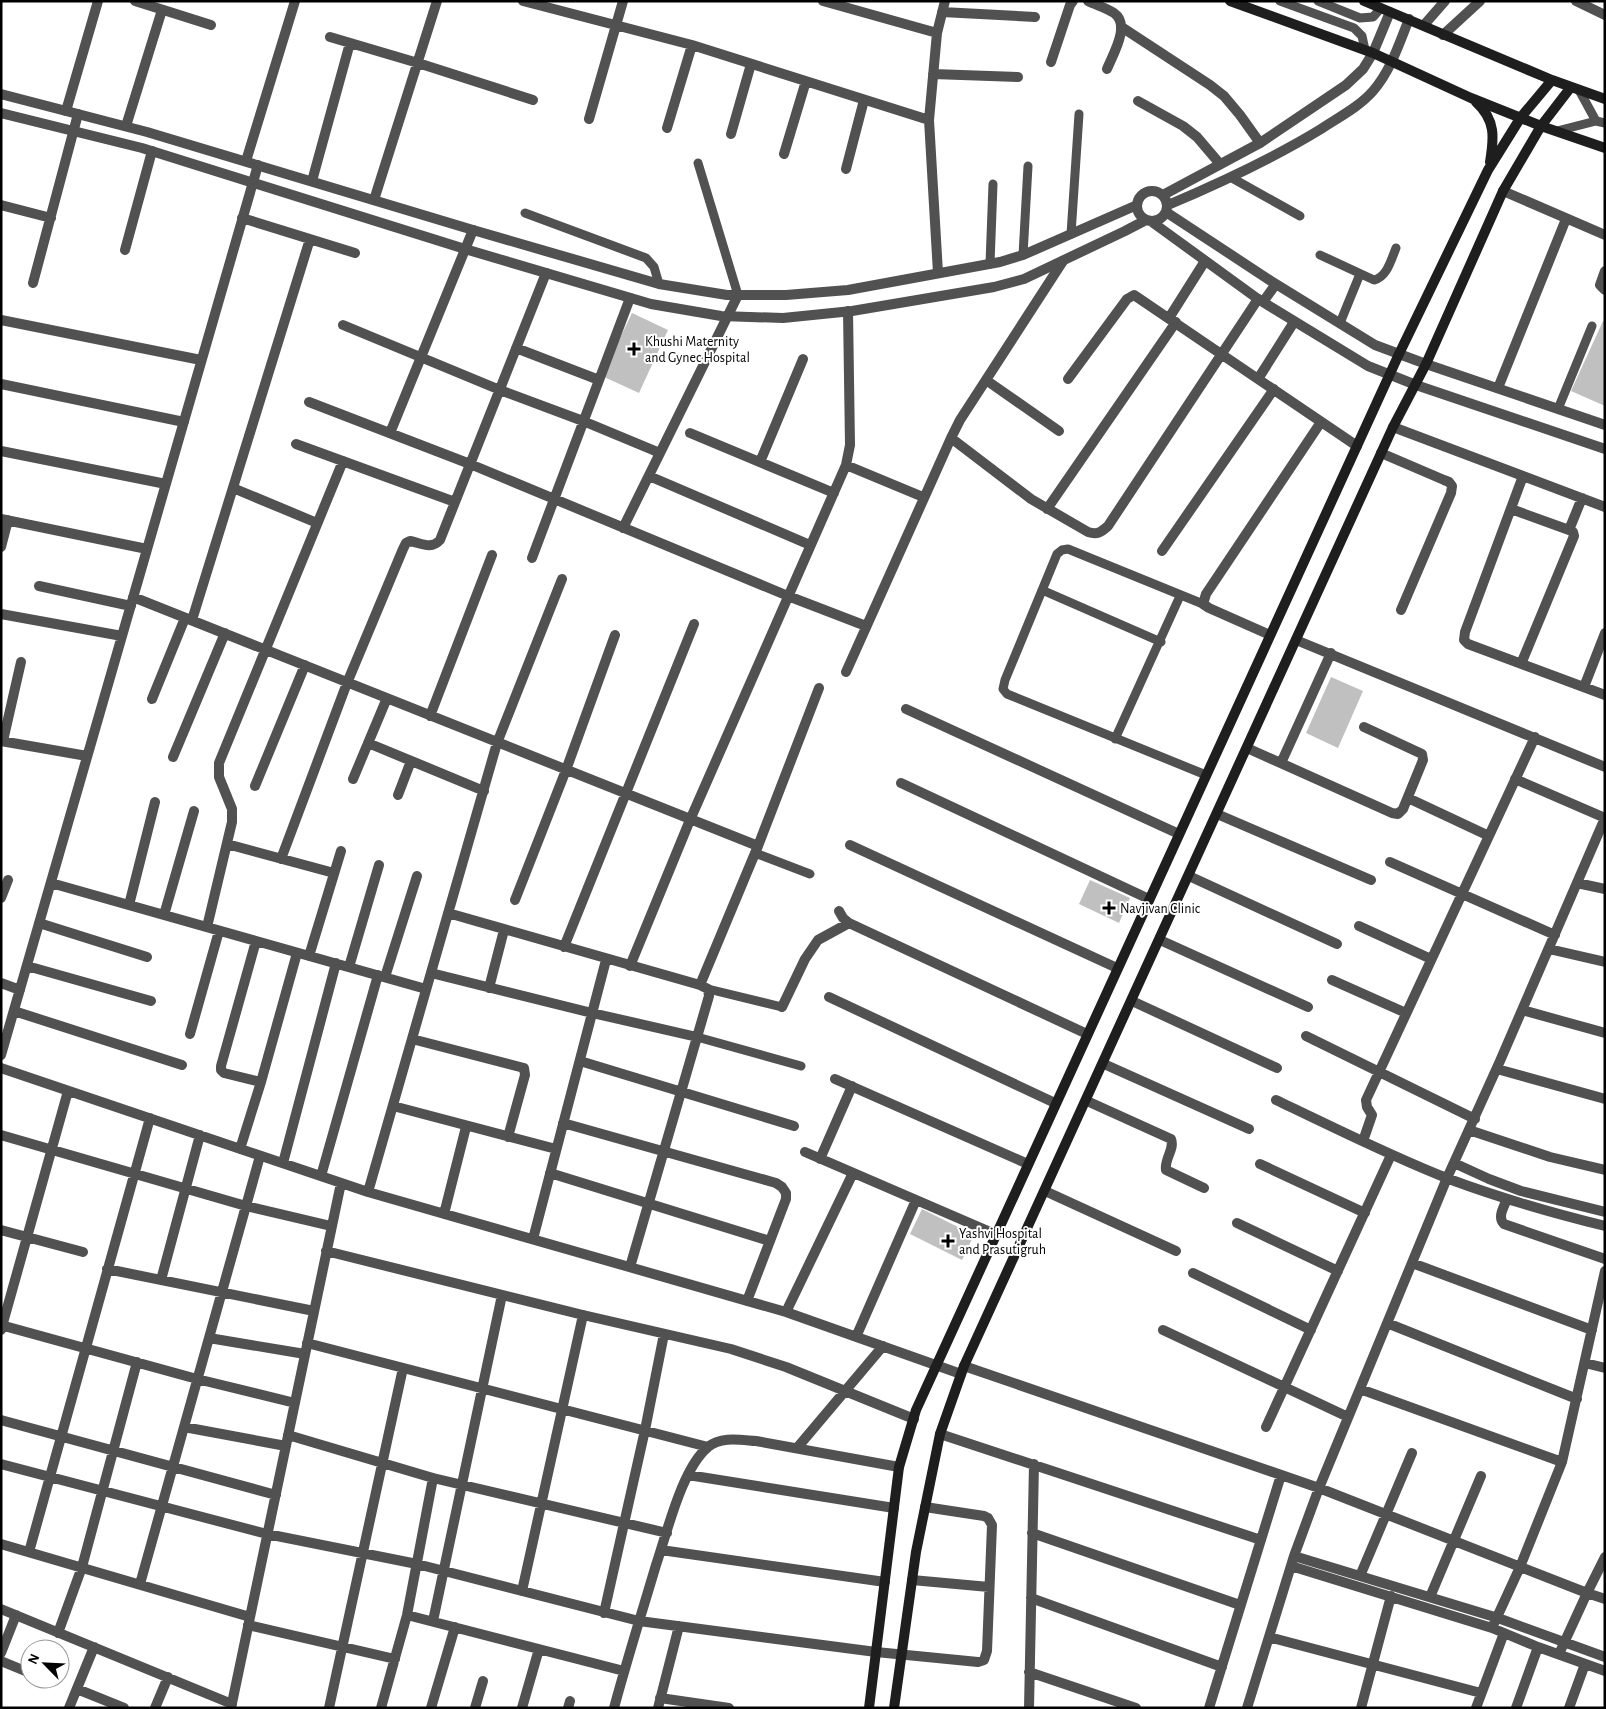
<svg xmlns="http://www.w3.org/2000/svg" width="1606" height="1709" font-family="'Alegreya Sans',sans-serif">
	<rect width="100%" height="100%" fill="#fff"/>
	<path fill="#c0c0c0" d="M 632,313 L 668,330 L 639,393 L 602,376 Z
		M 1603,321 L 1605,322 L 1605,406 L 1571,391 Z
		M 1331,677 L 1363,691 L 1338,748 L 1306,733 Z
		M 1090,880 L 1130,898 L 1119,923 L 1079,904 Z
		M 922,1209 L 974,1235 L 962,1260 L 910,1234 Z"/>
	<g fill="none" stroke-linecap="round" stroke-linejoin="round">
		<path stroke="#515151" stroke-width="9" d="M 1280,1 L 1354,28 L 1362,36 L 1365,50
			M 1318,1 L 1360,18 L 1373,17 L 1381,8
			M 1579,90 L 1596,121
			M 1557,131 L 1596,121 L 1605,123
			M 698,163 L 738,295
			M 1232,178 L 1300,216
			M 525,213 L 646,258 L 654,267 L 659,284
			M 1071,234 L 1079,114
			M 1023,255 L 1028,166
			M 1320,255 L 1374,280 C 1387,277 1391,260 1396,248
			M 990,264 L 993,184
			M 1340,323 L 1360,274
			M 1558,409 L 1592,326
			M 1042,590 L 1161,642
			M 1203,604 L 1068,549 L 1062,550 L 1057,554 L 1005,680 L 1003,689 L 1007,694 L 1206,775
			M 1115,739 L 1180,596
			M 755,853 L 810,874
			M 708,989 L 782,1007
			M 697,1037 L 801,1066"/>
		<path stroke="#515151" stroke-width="10" d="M 135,1 L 211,25
			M 523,1 L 692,45 L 929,120
			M 823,1 L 937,33
			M 1088,1 C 1096,5 1107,8 1114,13 C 1131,25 1113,54 1107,69
			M 1576,1 L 1605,15
			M 942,12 L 1035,17
			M 1123,28 L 1210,85 L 1224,96 L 1240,115 L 1260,143
			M 330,37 L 418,63 L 533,100
			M 1051,62 L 1070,5 L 1073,1
			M 933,74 L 1018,77
			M 1138,101 L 1183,126 L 1197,137 L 1220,164
			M 66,111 L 98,1
			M 589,119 L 623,1
			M 126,126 L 162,10
			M 667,128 L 692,45
			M 731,134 L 751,64
			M 784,154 L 806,81
			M 246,161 L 295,1
			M 846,169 L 864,100
			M 312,181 L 350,43
			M 1503,191 L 1605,235
			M 374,200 L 437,1
			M 1,205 L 51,218
			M 242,218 L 355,253
			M 125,250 L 152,151
			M 1605,271 L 1600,285 L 1605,290
			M 938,273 L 929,120 L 937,33 L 945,1
			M 33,283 L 78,114
			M 1169,318 L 1205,261
			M 1,320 L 201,360
			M 343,325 L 500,390 L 583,421 L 660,453
			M 516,348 L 599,380
			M 1068,379 L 1127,299 L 1134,295 L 1357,446
			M 1258,379 L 1294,322
			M 986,380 L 1059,431
			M 1,384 L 184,422
			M 1498,388 L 1566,219
			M 309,402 L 470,464 L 788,596 L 866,626
			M 1393,427 L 1605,507
			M 390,433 L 473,230
			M 690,433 L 834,493
			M 951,438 L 1031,499 L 1088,532 C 1098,535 1101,532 1108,526 L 1258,299
			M 296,444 L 455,502
			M 1,451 L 166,484
			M 1381,453 L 1444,480 L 1449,482 L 1452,486 L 1451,493 L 1401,610
			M 760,462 L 803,359
			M 846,465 L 923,497
			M 649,476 L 810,545
			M 1523,476 L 1465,632 L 1464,640 L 1468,644 L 1605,695
			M 233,488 L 317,523
			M 1047,509 L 1176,322
			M 1511,509 L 1569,530 L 1573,532 L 1574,536 L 1521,664
			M 1,519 L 147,549
			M 623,528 L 738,295
			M 1569,530 L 1582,498
			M 1,547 L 8,520
			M 1162,551 L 1274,389
			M 532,558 L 630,298
			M 39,586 L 131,606
			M 133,597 L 758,846
			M 1,614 L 122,636
			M 192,620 L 310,239
			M 1270,635 L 1209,608 L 1203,604 L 1206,594 L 1321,422
			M 1296,640 L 1605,767
			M 846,672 L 951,438 L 960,420 L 1063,261
			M 1584,687 L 1605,633
			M 152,699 L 185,618
			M 906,709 L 1179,834
			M 430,716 L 492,555
			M 1,741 L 87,756
			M 3,741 L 21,662
			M 368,743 L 484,791
			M 1247,748 L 1392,813 L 1398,814 L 1403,809 L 1423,760 L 1422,754 L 1364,727
			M 173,757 L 225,633
			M 1281,763 L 1331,653
			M 353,779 L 387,698
			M 1515,779 L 1605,818
			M 901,783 L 1149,899
			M 255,786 L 305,665
			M 398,795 L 411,761
			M 1408,798 L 1489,836
			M 1217,814 L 1371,880
			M 227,844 L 334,873
			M 850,845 L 1117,968
			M 281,859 L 347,683 L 403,549 L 406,543 L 410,541 C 421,543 431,550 440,540 L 546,273
			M 1390,862 L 1555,935
			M 1189,876 L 1337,944
			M 51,883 L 426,989
			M 1577,883 L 1605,889
			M 1,898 L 8,880
			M 515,900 L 566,770 L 615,635
			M 129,905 L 155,802
			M 839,911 L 843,918 L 849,923 L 1087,1034
			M 448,913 L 700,985 L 708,989 L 709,996 L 630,1267
			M 164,915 L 194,811
			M 39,923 L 147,957
			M 1359,926 L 1431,959
			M 207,927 L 232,822 L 232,809 L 219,777 L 219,763 L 343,461
			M 1160,940 L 1308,1007
			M 256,941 L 221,1066 L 221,1070 L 224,1073 L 261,1082
			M 564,947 L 694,624
			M 1549,949 L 1605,962
			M 309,956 L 341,851
			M 27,966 L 151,1001
			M 630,966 L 690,820 L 846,465 L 850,445 L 848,311
			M 349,967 L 379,865
			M 431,973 L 592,1013 L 697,1037
			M 385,977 L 417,876
			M 1332,980 L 1406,1013
			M 1,983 L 20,990
			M 700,985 L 758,846 L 819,688
			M 489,988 L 504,930
			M 829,997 L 1055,1103
			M 1132,1001 L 1277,1068
			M 782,1007 L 805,959 L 818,940 L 849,923
			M 1522,1010 L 1605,1033
			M 14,1011 L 182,1065
			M 190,1034 L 219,931
			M 1306,1036 L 1475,1119
			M 412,1039 L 524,1068 L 525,1075 L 508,1137
			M 1,1055 L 258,165
			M 580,1061 L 794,1126
			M 1104,1064 L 1249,1129
			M 1,1068 L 368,1192 L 786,1312 L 961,1374
			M 1497,1069 L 1605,1099
			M 835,1079 L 1028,1164
			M 1276,1100 C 1333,1127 1390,1156 1449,1179 C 1500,1198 1552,1213 1605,1226
			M 1087,1101 L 1171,1139 C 1175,1149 1164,1159 1166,1170 L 1204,1188
			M 393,1106 L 556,1149
			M 563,1123 L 776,1183 L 782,1187 L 786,1193 L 786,1199 L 747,1301
			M 1469,1130 L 1550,1157 L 1605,1170
			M 1,1135 L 246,1206 L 331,1226
			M 1363,1141 L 1372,1115 L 1367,1107 L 1366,1100 L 1535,737
			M 240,1149 L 261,1082 L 297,953
			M 805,1152 L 995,1234
			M 820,1159 L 852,1086
			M 283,1163 L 336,963
			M 1454,1163 L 1489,1179 L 1521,1191 L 1605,1212
			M 1260,1164 L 1365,1213
			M 550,1173 L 770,1241
			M 321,1176 L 378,975
			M 1045,1191 L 1176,1251
			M 368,1192 L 497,743 L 562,579
			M 1507,1199 C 1504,1207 1497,1217 1504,1224 L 1605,1259
			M 444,1214 L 466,1127
			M 1237,1223 L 1338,1271
			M 1,1230 L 83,1252
			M 533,1239 L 606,960
			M 326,1251 L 583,1315 L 731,1349 L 786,1367 L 914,1419
			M 1412,1263 L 1592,1330
			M 107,1269 L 314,1311
			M 1193,1273 L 1311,1330
			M 161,1280 L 200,1135
			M 786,1312 L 853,1173
			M 1387,1323 L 1577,1399
			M 1,1325 L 197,1379 L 295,1403
			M 1,1330 L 68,1091
			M 1163,1330 L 1348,1417
			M 856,1337 L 916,1200
			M 209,1338 L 305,1354
			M 307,1343 L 708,1447
			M 1585,1363 L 1605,1368
			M 964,1366 L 1319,1488 L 1587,1593 L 1559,1654
			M 1360,1389 L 1562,1462
			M 1,1420 L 276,1495
			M 184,1427 L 286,1446
			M 1266,1427 L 1391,1155
			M 940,1434 L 1261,1540
			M 288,1435 L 433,1478 L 667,1533
			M 797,1448 L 883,1346
			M 1,1464 L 267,1534 L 417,1564 L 639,1621 L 876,1652 L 978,1662 L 984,1660 L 987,1651 L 992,1525 L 988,1518 L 984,1516 L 925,1507
			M 688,1475 L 894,1508
			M 1032,1533 L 1240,1605
			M 1,1544 L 250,1617
			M 661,1550 L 885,1582
			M 29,1552 L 150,1118
			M 1294,1556 L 1498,1618 L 1605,1657
			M 1605,1557 L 1587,1593 L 1605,1599
			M 1291,1566 L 1492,1628 L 1538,1647 L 1605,1671
			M 1360,1576 L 1412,1453
			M 912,1580 L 989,1587
			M 140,1584 L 260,1156
			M 522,1591 L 583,1315
			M 1430,1597 L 1481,1476
			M 1031,1598 L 1222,1667
			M 1,1609 L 232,1704
			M 604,1613 L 645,1430 L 664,1334
			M 407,1615 L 624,1671
			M 433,1621 L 502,1295
			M 248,1625 L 395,1659
			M 1492,1628 L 1520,1567 L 1562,1462 L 1605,1271
			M 58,1633 L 82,1567 L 137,1362
			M 1269,1637 L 1481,1693
			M 1,1653 L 16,1615
			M 1,1661 L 30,1673
			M 1029,1672 L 1136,1708
			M 77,1689 L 124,1708
			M 660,1698 L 729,1708
			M 69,1708 L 94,1647
			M 155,1708 L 168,1677
			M 231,1708 L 341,1183
			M 329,1708 L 403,1368
			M 381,1708 L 407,1615 L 433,1478
			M 431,1708 L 455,1627
			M 475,1708 L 483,1681
			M 522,1708 L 539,1649
			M 568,1708 L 570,1701
			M 614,1708 C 627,1660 642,1612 656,1565 C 667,1533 682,1468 708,1447 C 721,1436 741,1440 756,1441 L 899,1467
			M 658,1708 L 679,1626
			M 1029,1708 L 1034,1464
			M 1209,1708 L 1281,1475
			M 1247,1708 L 1294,1556 L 1319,1488 L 1447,1178 L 1500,1061 L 1605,818
			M 1361,1708 L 1391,1596
			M 1476,1708 L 1504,1633
			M 1516,1708 L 1538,1647
			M 1569,1708 L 1585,1664"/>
		<path stroke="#515151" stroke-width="10" d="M 1424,25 L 1445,1
			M 1443,35 L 1480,1
			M 1,94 L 147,132 L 473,230 L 659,284 L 727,295 L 786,295 L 848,290 L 1000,262 L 1023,255 L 1137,205
			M 1,113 L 142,148 L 465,249 L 651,304 L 721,316 L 783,318 L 852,311 L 994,287 L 1024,279 L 1125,231 L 1146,220
			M1137 206a15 15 0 1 1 30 0a15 15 0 1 1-30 0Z
			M 1163,195 L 1260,143 L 1346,85 L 1363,69 L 1373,53 L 1390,12
			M 1168,205 C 1220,183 1272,159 1321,129 C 1339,117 1359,107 1373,91 C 1391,70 1399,44 1409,19
			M 1166,212 L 1271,281 L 1375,345 L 1426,364 L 1605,425
			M 1152,222 L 1258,299 L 1368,366 L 1416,385 L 1605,449
			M 1263,302 L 1276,284"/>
		<path stroke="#1e1e1e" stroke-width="10" d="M 1230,1 L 1373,53 L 1471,98 L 1541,126 L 1605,148
			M 1364,1 L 1552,80 L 1605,99
			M 1476,102 C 1496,120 1494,138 1490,162
			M 869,1708 L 899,1467 L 916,1410 L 1399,354 L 1488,170 L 1521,117 L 1552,80
			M 894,1708 L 916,1552 L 940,1434 L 964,1366 L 1393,427 L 1426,364 L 1503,191 L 1541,126 L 1571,87"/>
	</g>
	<g fill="#000" stroke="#fff" stroke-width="2">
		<path d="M631.5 341.5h5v5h5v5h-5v5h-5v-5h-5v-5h5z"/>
		<path d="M1106.5 900.5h5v5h5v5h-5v5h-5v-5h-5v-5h5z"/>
		<path d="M945.5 1233.5h5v5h5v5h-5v5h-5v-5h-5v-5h5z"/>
	</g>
	<g text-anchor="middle" stroke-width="4" stroke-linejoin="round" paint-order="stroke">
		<g font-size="14" fill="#000" stroke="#fff" text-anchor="start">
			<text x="645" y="346">Khushi Maternity<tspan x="645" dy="16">and Gynec Hospital</tspan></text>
			<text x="1120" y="913">Navjivan Clinic</text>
			<text x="959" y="1238">Yashvi Hospital<tspan x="959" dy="16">and Prasutigruh</tspan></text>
		</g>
	</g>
	<rect width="1606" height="1709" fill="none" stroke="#000000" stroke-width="5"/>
	<g transform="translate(45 1664) rotate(294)"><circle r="24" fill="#ffffff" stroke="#999999"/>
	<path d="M0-4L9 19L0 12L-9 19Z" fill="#000000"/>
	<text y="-8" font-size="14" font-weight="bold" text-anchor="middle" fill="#000000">N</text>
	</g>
</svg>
